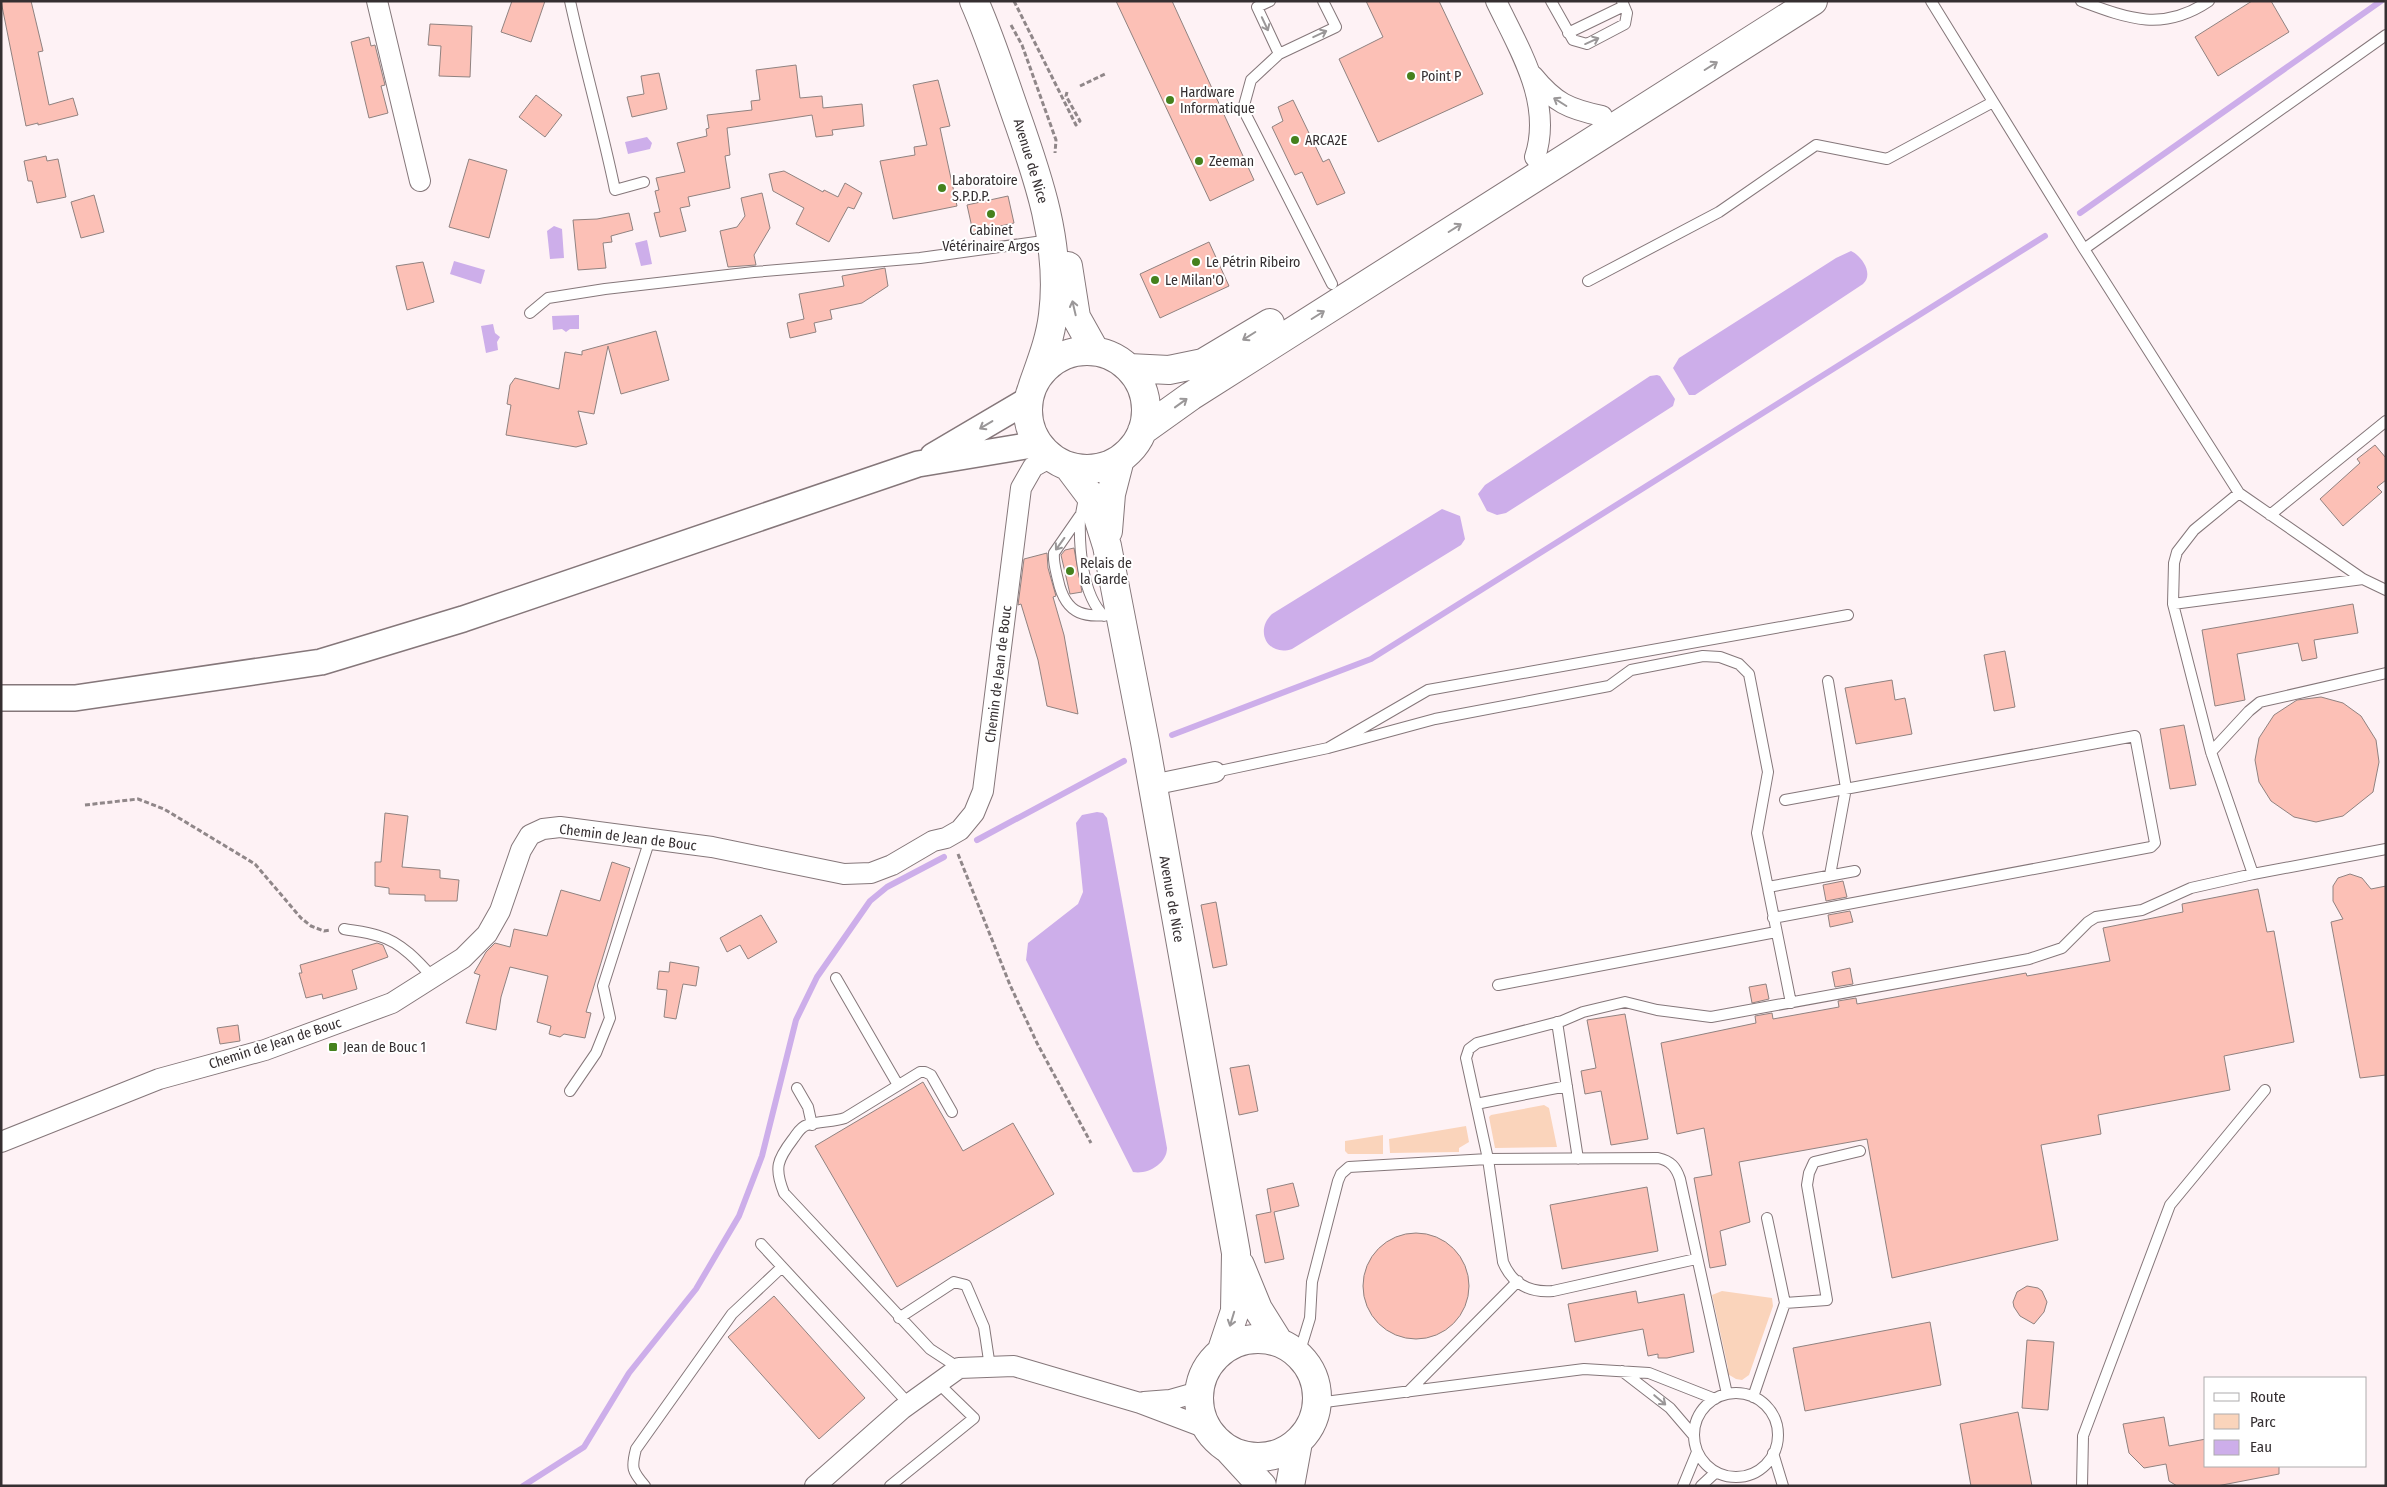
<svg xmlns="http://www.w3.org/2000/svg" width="2387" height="1487" font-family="'Fira Sans Condensed',sans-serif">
	<rect width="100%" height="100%" fill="#fef2f5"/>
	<path fill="#fad4bb" d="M 1544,1105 L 1549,1108 L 1557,1147 L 1495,1148 L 1489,1117 L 1491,1115 Z
		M 1466,1126 L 1469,1142 L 1459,1148 L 1459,1152 L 1390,1153 L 1389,1139 Z
		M 1383,1135 L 1383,1154 L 1348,1154 L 1345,1151 L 1345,1141 Z
		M 1722,1291 L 1772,1298 L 1773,1306 L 1749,1375 L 1742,1380 L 1736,1379 L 1726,1373 L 1728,1368 L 1712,1295 Z"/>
	<path fill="#cdaeea" d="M 647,137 L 652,143 L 650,149 L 628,154 L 625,142 Z
		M 554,226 L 562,229 L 564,258 L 550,259 L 547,231 Z
		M 647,240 L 652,264 L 641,266 L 635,243 Z
		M 1851,251 C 1862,256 1874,274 1863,284 L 1695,395 L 1689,395 L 1673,368 L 1679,358 L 1836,258 Z
		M 454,261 L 485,270 L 481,284 L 450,274 Z
		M 579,315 L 579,329 L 570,329 L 566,332 L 562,329 L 553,330 L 552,316 Z
		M 493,324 L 495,333 L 500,337 L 497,342 L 498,350 L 486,353 L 481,326 Z
		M 1657,375 L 1660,376 L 1675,399 L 1673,406 L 1506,513 L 1497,515 L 1487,511 L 1478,494 L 1485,485 L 1650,376 Z
		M 1442,509 L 1460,516 L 1465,539 L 1461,545 L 1292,649 C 1268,657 1254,631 1272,614 Z
		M 1097,812 L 1103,813 L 1107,818 L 1167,1148 C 1167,1164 1147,1175 1133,1172 L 1026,960 L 1028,943 L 1078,904 L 1083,892 L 1076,823 L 1082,815 Z"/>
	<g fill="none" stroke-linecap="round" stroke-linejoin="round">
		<path stroke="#cdaeea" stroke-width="6" d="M 2080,213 L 2381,1
			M 1172,735 L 1371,659 L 2045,236
			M 977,840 L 1124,761
			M 523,1486 L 584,1447 L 629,1373 L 696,1289 L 739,1216 L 762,1156 L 796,1020 L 817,977 L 870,901 L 887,887 L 944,857"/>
	</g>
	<path fill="#fcc0b6" stroke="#908280" d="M 1,1 L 31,1 L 43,51 L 38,52 L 49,105 L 73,98 L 78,115 L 38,125 L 38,123 L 26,126 Z
		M 512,1 L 545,1 L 531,42 L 501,32 Z
		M 1116,1 L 1172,1 L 1254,180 L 1210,201 Z
		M 1366,1 L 1439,1 L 1483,94 L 1378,142 L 1339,59 L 1383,37 Z
		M 2252,1 L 2271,1 L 2289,32 L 2218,76 L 2195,37 Z
		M 430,24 L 472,26 L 470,77 L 439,76 L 441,46 L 428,45 Z
		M 369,37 L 371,46 L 375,45 L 385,85 L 381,86 L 388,113 L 369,118 L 351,42 Z
		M 796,65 L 800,98 L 822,96 L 823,108 L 862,104 L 864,126 L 832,130 L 833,135 L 816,137 L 812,115 L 727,128 L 730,155 L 725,156 L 730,188 L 688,197 L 690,206 L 680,208 L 686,231 L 660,237 L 654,213 L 660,212 L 655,191 L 659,190 L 656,178 L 685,172 L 677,143 L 707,136 L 706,129 L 709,128 L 707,115 L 752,110 L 751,101 L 760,100 L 756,70 Z
		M 659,73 L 667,109 L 632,117 L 627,97 L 644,94 L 641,76 Z
		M 938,80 L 950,126 L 940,128 L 957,206 L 893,219 L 880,161 L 915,155 L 914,147 L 927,145 L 913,85 Z
		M 536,95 L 562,115 L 545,137 L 519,117 Z
		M 1293,100 L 1323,162 L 1329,159 L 1345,193 L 1317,205 L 1302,172 L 1295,175 L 1272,127 L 1283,121 L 1278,107 Z
		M 46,156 L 47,161 L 58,159 L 66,197 L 37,203 L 32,181 L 28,181 L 24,161 Z
		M 469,159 L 507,170 L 489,238 L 449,227 Z
		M 784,171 L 823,192 L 824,190 L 838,197 L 845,183 L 862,193 L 854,209 L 848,207 L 829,242 L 796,224 L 804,208 L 773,191 L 769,174 Z
		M 762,193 L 770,228 L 754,255 L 756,265 L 728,267 L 720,231 L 737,227 L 745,216 L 741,198 Z
		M 94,195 L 104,232 L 81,238 L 71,202 Z
		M 1008,196 L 1014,223 L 973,232 L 967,205 Z
		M 629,213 L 633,230 L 611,236 L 612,242 L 603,243 L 606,268 L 578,270 L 573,220 L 597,219 Z
		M 1209,242 L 1229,286 L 1160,318 L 1140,274 Z
		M 423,262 L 434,302 L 407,310 L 396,266 Z
		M 885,268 L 888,286 L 862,303 L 830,310 L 832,319 L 814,323 L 816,332 L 790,338 L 787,323 L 804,319 L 799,294 L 844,286 L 842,276 Z
		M 656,331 L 669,380 L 621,394 L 608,346 L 594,414 L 578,411 L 587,444 L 576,447 L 506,435 L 511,405 L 507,404 L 510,385 L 515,378 L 559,389 L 565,352 L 582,355 L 582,351 Z
		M 2375,445 L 2386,458 L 2386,480 L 2377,487 L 2382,492 L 2343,526 L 2320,499 L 2360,463 L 2357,459 Z
		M 1074,548 L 1082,592 L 1070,594 L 1061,555 L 1065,550 Z
		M 1047,553 L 1048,568 L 1056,596 L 1053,597 L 1064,635 L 1078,714 L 1047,706 L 1038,660 L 1021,604 L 1018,605 L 1024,559 Z
		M 2353,604 L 2358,633 L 2314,640 L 2317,658 L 2302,661 L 2298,643 L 2237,654 L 2245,700 L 2215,706 L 2202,630 Z
		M 2005,651 L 2015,707 L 1994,711 L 1984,655 Z
		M 1892,680 L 1895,700 L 1905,698 L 1912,734 L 1856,744 L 1845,688 Z
		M 2321,697 L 2343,703 L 2361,716 L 2376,740 L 2379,762 L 2373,792 L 2343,816 L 2316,822 L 2294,817 L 2271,801 L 2259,782 L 2255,760 L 2259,738 L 2274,715 L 2297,700 Z
		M 2184,725 L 2196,785 L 2170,789 L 2160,729 Z
		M 385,813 L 408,816 L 402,867 L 440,870 L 440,878 L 459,880 L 457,901 L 425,901 L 425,895 L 389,894 L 389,888 L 375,886 L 375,862 L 381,862 Z
		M 612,862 L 630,868 L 586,1012 L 591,1013 L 585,1038 L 564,1034 L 560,1037 L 549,1034 L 551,1026 L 537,1022 L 548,976 L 510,967 L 501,997 L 496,1030 L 466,1023 L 480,975 L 474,973 L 486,952 L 495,943 L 510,947 L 514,929 L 547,936 L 561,890 L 600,901 Z
		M 2350,874 L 2362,878 L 2371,889 L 2386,886 L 2386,1075 L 2360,1078 L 2331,922 L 2343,919 L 2333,901 L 2333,886 L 2338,878 Z
		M 1843,881 L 1847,897 L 1826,901 L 1823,885 Z
		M 2258,889 L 2267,932 L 2274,931 L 2294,1042 L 2224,1056 L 2230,1090 L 2098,1115 L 2101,1134 L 2041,1145 L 2058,1240 L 1892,1278 L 1867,1139 L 1739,1162 L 1750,1222 L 1720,1231 L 1726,1265 L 1710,1268 L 1694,1178 L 1712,1175 L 1704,1128 L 1677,1134 L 1661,1043 L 1756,1023 L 1755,1016 L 1772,1013 L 1773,1019 L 1839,1007 L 1838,1001 L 1856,998 L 1857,1004 L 2026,973 L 2027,976 L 2110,961 L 2103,928 L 2183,912 L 2182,904 Z
		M 1216,902 L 1227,965 L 1213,968 L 1201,905 Z
		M 1850,911 L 1853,922 L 1830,927 L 1828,915 Z
		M 761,915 L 777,942 L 748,959 L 740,945 L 727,952 L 720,938 Z
		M 377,943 L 383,945 L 388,957 L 352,970 L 357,989 L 323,999 L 322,994 L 306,998 L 299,973 L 302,973 L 300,965 Z
		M 670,962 L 699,967 L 696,986 L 683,984 L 676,1019 L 664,1017 L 667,990 L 657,989 L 659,971 L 669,972 Z
		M 1850,968 L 1853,984 L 1835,987 L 1832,972 Z
		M 1766,984 L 1769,999 L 1752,1003 L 1749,987 Z
		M 1625,1014 L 1648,1139 L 1611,1145 L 1601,1091 L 1585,1094 L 1581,1071 L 1596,1068 L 1587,1020 Z
		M 238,1025 L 240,1041 L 220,1044 L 217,1028 Z
		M 1249,1065 L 1258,1111 L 1239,1115 L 1230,1068 Z
		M 923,1082 L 963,1151 L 1013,1123 L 1054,1194 L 897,1287 L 815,1146 Z
		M 1293,1183 L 1299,1206 L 1274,1212 L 1284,1259 L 1265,1263 L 1256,1215 L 1271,1212 L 1267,1189 Z
		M 1647,1187 L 1658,1251 L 1562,1269 L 1550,1205 Z
		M1363 1286a53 53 0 1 1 106 0a53 53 0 1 1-106 0Z
		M 2027,1286 L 2038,1288 L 2042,1291 L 2047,1302 L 2044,1312 L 2034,1324 L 2020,1316 L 2014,1307 L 2013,1302 L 2017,1292 Z
		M 1636,1291 L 1638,1303 L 1684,1294 L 1694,1352 L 1667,1358 L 1658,1358 L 1658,1354 L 1648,1356 L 1643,1329 L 1575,1342 L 1568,1304 Z
		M 774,1296 L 865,1398 L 819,1439 L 728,1337 Z
		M 1930,1322 L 1941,1385 L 1805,1411 L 1793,1348 Z
		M 2027,1340 L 2054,1342 L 2048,1410 L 2022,1408 Z
		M 2018,1412 L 2032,1486 L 1971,1486 L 1960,1424 Z
		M 2164,1417 L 2169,1446 L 2206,1439 L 2206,1466 L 2279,1466 L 2279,1474 L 2217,1486 L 2177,1486 L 2169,1481 L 2166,1464 L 2144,1468 L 2129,1453 L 2123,1424 Z"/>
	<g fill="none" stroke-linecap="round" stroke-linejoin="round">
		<g stroke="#85777a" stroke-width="12">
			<path id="service" d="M 570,1 C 584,65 602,127 615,190 L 644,182
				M 1270,1 L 1257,7 L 1279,54
				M 1323,1 L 1336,27 L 1279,54 L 1251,80 L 1243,109 L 1332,284
				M 1551,1 L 1573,40 L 1587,44 L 1625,24 L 1627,13 L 1622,1
				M 1931,1 L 2084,249 L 2239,493 L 2363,579 L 2386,590
				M 2081,1 C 2129,19 2163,32 2209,1
				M 1568,33 L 1624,6
				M 2084,249 L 2386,35
				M 1588,281 L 1719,212 L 1816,145 L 1887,159 L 1993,102
				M 530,313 L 548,298 L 605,289 L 754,272 L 920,258 L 1050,240
				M 1084,498 L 1081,514 L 1054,553 C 1053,562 1056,571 1058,580 C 1066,617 1086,618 1119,614
				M 2270,515 L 2386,421
				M 1080,518 C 1079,547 1082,595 1104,616
				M 2173,604 L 2363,579
				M 1828,681 L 1846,788 L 1830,875
				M 1328,748 L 1435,719 L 1609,686 L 1631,670 L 1703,656 L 1720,657 L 1739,664 L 1749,674 L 1768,772 L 1757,833 L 1791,1003
				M 2211,752 L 2249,711 L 2260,702 L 2386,673
				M 1215,772 L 1328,748 L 1428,690 L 1848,615
				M 2253,874 L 2386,849
				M 1768,887 L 1855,871
				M 1773,918 L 2151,847 L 2155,843 L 2135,736 L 1785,800
				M 344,929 C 355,931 367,932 379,936 C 401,942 419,962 434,979
				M 836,978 L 898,1085
				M 1498,985 L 1776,932
				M 1557,1022 L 1578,1159
				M 797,1088 L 808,1107 L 812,1125
				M 570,1091 L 596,1053 L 610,1018 L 603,986 L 650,839
				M 1476,1104 L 1567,1086
				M 952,1112 L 931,1075 L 925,1072 L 920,1072 L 845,1118 C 833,1122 819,1121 807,1125 C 800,1127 797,1134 793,1139 C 777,1160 774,1168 784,1193 L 930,1349 L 959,1368
				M 761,1244 L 909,1404
				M 1696,1259 L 1553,1291 C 1530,1293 1512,1284 1503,1262 L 1488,1159 L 1466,1058 L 1469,1049 L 1477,1043 L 1562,1021 L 1583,1012 L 1625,1002 L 1657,1010 L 1711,1017 L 2029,959 L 2062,948 L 2088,922 L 2096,917 L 2142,910 L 2191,888 L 2253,874 L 2211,752 L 2173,604 L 2174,563 L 2177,552 L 2194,530 L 2239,493
				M 1785,1303 L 1827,1300 L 1807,1185 L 1809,1173 L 1814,1162 L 1860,1151
				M 899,1318 L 954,1282 L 966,1285 L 984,1327 L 990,1367
				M 1299,1354 L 1310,1318 L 1312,1282 L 1338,1181 L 1341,1174 L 1349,1167 L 1488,1159 L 1658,1158 C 1671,1161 1676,1167 1680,1179 L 1727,1394
				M 1622,1371 L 1670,1408 L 1694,1436
				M 1408,1392 L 1518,1281
				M1694 1435a42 42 0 1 1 84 0a42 42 0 1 1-84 0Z
				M 1753,1397 L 1785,1303 L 1767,1218
				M 1317,1403 L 1584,1369 L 1649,1373 L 1715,1399
				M 1773,1453 L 1783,1486
				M 645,1486 C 632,1471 631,1468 636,1449 L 732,1314 L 782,1267
				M 890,1486 L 974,1418 L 938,1383
				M 1683,1486 L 1697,1452
				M 1701,1486 L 1716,1472
				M 2082,1486 L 2083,1436 L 2170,1205 L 2265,1090"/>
		</g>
		<g stroke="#85777a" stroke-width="22">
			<path id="minor" d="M 377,1 L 420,181
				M 1496,1 C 1519,49 1553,102 1535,157
				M 1533,76 C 1555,103 1569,109 1602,116
				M 1152,785 L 1215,772
				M 1,1142 L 159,1079 L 265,1050 L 392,1003 L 463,958 L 487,934 L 500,911 L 521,850 L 530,835 L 543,829 L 560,827 L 712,847 L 844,874 L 871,873 L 892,865 L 933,841 L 946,838 L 960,830 L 974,813 L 983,791 L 1021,488 L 1033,467 L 1051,457
				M 1144,1402 L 1170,1400 L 1198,1392
				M 815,1486 L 902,1409 L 959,1368 L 1014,1366 L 1140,1403 L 1206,1428"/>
		</g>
		<g stroke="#85777a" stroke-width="28">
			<path id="tertiary" d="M 933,456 L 1028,400
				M 1,698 L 75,698 L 321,662 L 463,619 L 918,464 L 1038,444"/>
		</g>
		<g stroke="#85777a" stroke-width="30">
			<path id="secondary" d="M 974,1 C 990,37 1002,75 1015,112 C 1038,177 1062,245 1053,315 C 1050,340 1041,362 1033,385
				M 1068,266 L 1076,317 L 1095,351
				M1028 410a59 59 0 1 1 118 0a59 59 0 1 1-118 0Z
				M 1129,368 L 1169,370 L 1203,363 L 1270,323
				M 1142,431 L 1191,396 L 1813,1
				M 1068,466 L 1092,498 L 1107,546 L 1145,742 L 1236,1253 L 1235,1311 L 1222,1350
				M 1108,531 L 1111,494 L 1120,459
				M 1240,1265 L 1258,1309 L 1278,1341
				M1199 1398a59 59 0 1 1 118 0a59 59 0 1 1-118 0Z
				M 1229,1450 L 1262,1486
				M 1290,1486 L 1298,1442"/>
		</g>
		<path stroke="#908789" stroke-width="3" stroke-dasharray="5 2.5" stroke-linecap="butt" d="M 1014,1 L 1076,125 L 1080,121 L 1066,96 L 1067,92
			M 1011,25 L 1022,45 L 1056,140 L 1055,153
			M 1080,86 L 1107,73
			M 85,805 L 138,799 L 164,809 L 255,864 L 301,918 L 311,926 L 324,931 L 331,930
			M 958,854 L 1010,985 L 1037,1043 L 1091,1143"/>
		<use href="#service" stroke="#fff" stroke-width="10"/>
		<use href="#minor" stroke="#fff" stroke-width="20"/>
		<use href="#tertiary" stroke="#fff" stroke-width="25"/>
		<use href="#secondary" stroke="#fff" stroke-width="28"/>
	</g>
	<defs><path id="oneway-shaft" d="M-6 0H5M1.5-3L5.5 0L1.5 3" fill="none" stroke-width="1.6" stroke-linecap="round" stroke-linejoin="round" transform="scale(1.25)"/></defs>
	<g stroke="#9a9798">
		<use href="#oneway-shaft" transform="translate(1265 24) rotate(65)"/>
		<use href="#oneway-shaft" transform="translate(1320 34) rotate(-25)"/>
		<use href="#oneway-shaft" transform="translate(1592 41) rotate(-24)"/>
		<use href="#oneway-shaft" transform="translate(1711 66) rotate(-32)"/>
		<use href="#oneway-shaft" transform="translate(1560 102) rotate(-148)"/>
		<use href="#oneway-shaft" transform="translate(1455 228) rotate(-32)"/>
		<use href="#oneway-shaft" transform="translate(1074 308) rotate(-103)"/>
		<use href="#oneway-shaft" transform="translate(1318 315) rotate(-32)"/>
		<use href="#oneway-shaft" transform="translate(1249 336) rotate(148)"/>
		<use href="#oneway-shaft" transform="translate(1181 403) rotate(-36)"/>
		<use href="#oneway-shaft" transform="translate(986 425) rotate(149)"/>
		<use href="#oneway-shaft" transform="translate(1060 544) rotate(126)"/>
		<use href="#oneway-shaft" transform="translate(1232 1319) rotate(107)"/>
		<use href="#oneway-shaft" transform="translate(1660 1400) rotate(40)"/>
	</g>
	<g fill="#45811d" stroke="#fff" stroke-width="2">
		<circle cx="1411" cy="76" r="5"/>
		<circle cx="1170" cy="100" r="5"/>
		<circle cx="1295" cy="140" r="5"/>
		<circle cx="1199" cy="161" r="5"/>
		<circle cx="942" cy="188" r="5"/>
		<circle cx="991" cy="214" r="5"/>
		<circle cx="1196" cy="262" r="5"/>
		<circle cx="1155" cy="280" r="5"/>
		<circle cx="1070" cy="571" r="5"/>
		<rect x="328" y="1042" width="10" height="10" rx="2.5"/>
	</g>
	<g text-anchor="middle" stroke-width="4" stroke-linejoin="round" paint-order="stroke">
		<g font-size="14" fill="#352f31" stroke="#fff" text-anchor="start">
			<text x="1421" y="81">Point P</text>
			<text x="1180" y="97">Hardware<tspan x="1180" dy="16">Informatique</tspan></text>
			<text x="1305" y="145">ARCA2E</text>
			<text x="1209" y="166">Zeeman</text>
			<text x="952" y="185">Laboratoire<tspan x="952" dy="16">S.P.D.P.</tspan></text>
			<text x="991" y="235" text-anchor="middle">Cabinet<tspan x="991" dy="16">Vétérinaire Argos</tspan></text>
			<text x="1206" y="267">Le Pétrin Ribeiro</text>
			<text x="1165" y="285">Le Milan'O</text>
			<text x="1080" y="568">Relais de<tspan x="1080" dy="16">la Garde</tspan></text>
			<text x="343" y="1052">Jean de Bouc 1</text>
		</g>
		<g font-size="14" fill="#352f31" stroke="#fff">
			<text transform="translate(1031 161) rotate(73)" y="5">Avenue de Nice</text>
			<text transform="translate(998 674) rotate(-83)" y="5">Chemin de Jean de Bouc</text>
			<text transform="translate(628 837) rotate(7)" y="5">Chemin de Jean de Bouc</text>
			<text transform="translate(1172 899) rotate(80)" y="5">Avenue de Nice</text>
			<text transform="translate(275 1043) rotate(-18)" y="5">Chemin de Jean de Bouc</text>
		</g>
	</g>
	<rect width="2387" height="1487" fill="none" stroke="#352f31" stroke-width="5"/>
	<rect x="2204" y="1377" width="162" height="90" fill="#ffffff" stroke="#aeacad"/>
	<rect x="2214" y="1393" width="25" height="8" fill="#ffffff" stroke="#aeacad"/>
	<text x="2250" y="1402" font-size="15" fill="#352f31">Route</text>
	<rect x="2214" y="1414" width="25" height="15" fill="#fad4bb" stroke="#aeacad"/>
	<text x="2250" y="1427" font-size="15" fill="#352f31">Parc</text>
	<rect x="2214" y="1440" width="25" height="15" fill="#cdaeea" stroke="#aeacad"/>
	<text x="2250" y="1452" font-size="15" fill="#352f31">Eau</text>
</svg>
